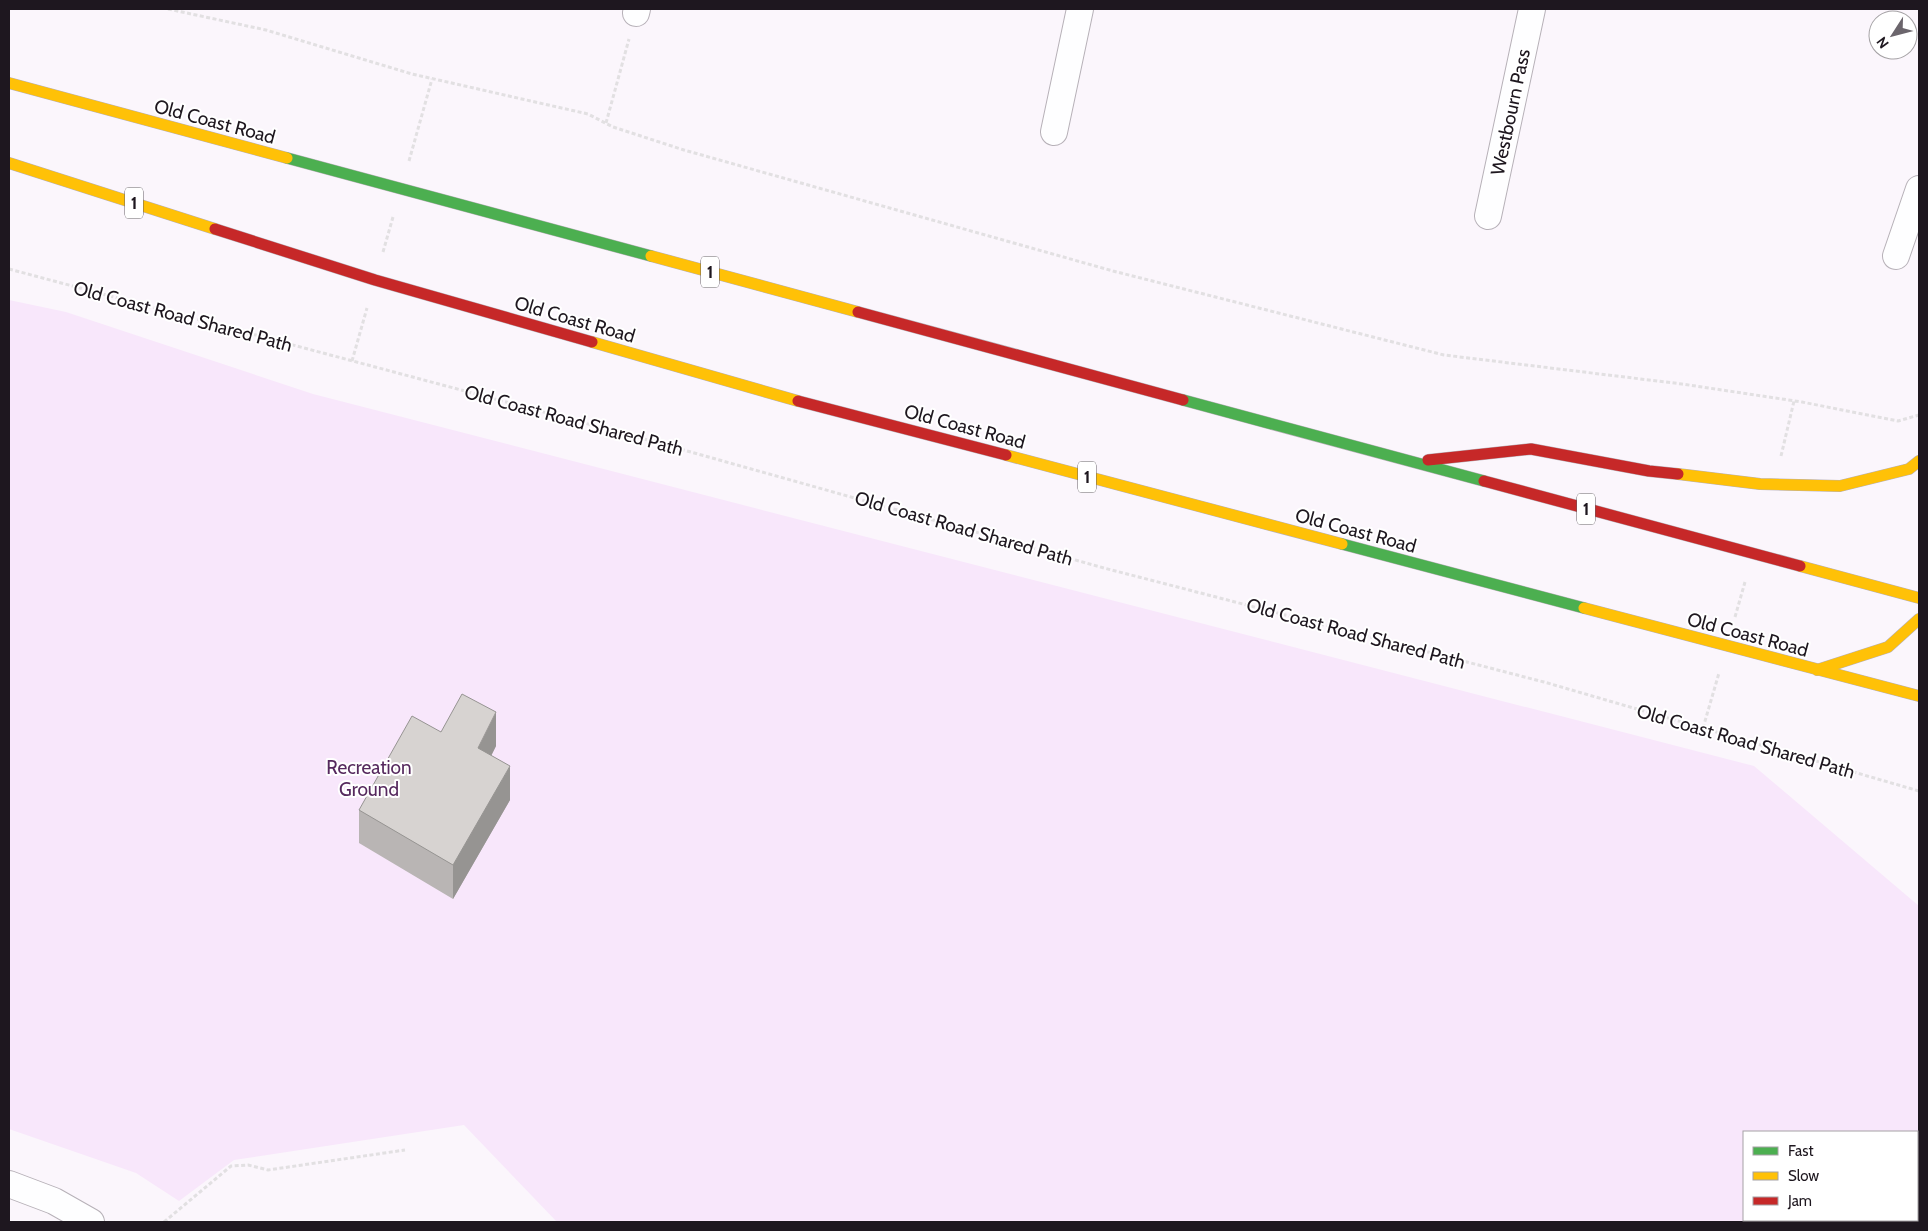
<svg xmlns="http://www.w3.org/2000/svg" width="1928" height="1231" font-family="Cabin,sans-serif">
	<rect width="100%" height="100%" fill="#fbf6fc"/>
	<path fill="#f8e7fb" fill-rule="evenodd" d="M 9,300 L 66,312 L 313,394 L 1754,766 L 1919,906 L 1919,1222 L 557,1222 L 464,1125 L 234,1160 L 179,1201 L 136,1173 L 9,1129 ZM 1744,1132 L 1917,1132 L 1917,1220 L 1744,1220 Z"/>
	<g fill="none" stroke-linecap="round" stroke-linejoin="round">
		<g stroke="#b7b1b8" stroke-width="28">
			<path id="street" d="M 636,13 L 637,9
				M 1054,132 L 1080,9
				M 1488,216 L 1532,9
				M 1896,256 L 1919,189
				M 9,1184 L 54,1201 L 91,1222"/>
		</g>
		<g stroke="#b7b1b8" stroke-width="12">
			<path id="fast" d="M 287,158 L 651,256
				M 1183,400 L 1484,481
				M 1342,544 L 1584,608"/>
		</g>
		<g stroke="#b7b1b8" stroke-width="12">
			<path id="slow" d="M 9,83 L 287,158
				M 9,163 L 215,229
				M 651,256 L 858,312
				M 592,342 L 798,401
				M 1006,455 L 1342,544
				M 1678,474 L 1760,484 L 1840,486 L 1909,469 L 1919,461
				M 1800,566 L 1919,598
				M 1584,608 L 1919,696
				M 1817,670 L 1888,647 L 1919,619"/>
		</g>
		<g stroke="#b7b1b8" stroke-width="12">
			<path id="jam" d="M 215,229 L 375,280 L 592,342
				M 858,312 L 1183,400
				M 798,401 L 1006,455
				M 1428,460 L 1531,449 L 1649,471 L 1678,474
				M 1484,481 L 1800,566"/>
		</g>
		<path stroke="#e2e0e2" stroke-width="3" stroke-dasharray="4 2.5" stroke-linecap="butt" d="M 168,9 L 266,30 L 412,74 L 588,114 L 613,127 L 684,150 L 1113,271 L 1444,355 L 1682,384 L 1802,402 L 1898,421 L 1919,415
			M 606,123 L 629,39
			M 409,161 L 432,79
			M 383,252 L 393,217
			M 9,269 L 648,440 L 1104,568 L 1544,682 L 1919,791
			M 352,361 L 367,308
			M 1781,456 L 1794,401
			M 1735,617 L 1745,582
			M 1703,728 L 1719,673
			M 164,1222 L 231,1166 L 248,1165 L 268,1170 L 405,1150"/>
		<use href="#street" stroke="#fefeff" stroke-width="26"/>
		<use href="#fast" stroke="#4caf50" stroke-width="11"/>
		<use href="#slow" stroke="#ffc107" stroke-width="11"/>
		<use href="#jam" stroke="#c62828" stroke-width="11"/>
	</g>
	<path fill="#b9b5b4" d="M 441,732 L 496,746 L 491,756 L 510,800 L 453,899 L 359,843 L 359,810 Z"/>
	<path fill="#969492" d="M 496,712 L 496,746 L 478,782 L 478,748 Z
		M 510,766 L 510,800 L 453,899 L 453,865 Z"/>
	<path fill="#d7d3d1" stroke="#969492" d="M 462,694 L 496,712 L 478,748 L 510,766 L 453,865 L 359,810 L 412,716 L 441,732 Z"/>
	<g text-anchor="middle" stroke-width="4" stroke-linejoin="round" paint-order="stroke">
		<g fill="#fff" stroke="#625d62" stroke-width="1">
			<rect x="125" y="187.5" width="18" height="31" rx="4"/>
			<rect x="701" y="256.5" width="18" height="31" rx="4"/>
			<rect x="1078" y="461.5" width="18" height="31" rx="4"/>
			<rect x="1577" y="493.5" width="18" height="31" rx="4"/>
		</g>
		<g font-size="18" font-weight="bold" fill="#1e171f">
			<text x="134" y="209">1</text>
			<text x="710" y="278">1</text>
			<text x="1087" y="483">1</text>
			<text x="1586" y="515">1</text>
		</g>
		<g font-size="19" fill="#1e171f" stroke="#fff">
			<text transform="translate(1510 112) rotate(-78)" y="7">Westbourn Pass</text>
			<text transform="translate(215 121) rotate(15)" y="7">Old Coast Road</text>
			<text transform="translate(183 316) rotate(15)" y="7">Old Coast Road Shared Path</text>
			<text transform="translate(575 319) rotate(16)" y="7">Old Coast Road</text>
			<text transform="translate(574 420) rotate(15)" y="7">Old Coast Road Shared Path</text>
			<text transform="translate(965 426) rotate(15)" y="7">Old Coast Road</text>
			<text transform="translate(964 528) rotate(16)" y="7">Old Coast Road Shared Path</text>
			<text transform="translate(1356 530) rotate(15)" y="7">Old Coast Road</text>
			<text transform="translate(1356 633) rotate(15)" y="7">Old Coast Road Shared Path</text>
			<text transform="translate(1748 634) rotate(15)" y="7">Old Coast Road</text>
			<text transform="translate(1746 741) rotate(16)" y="7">Old Coast Road Shared Path</text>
		</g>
		<g font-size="19" fill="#56295e" stroke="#fff">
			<text x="369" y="774">Recreation<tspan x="369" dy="22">Ground</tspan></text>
		</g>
	</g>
	<rect width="1928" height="1231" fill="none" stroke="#1e171f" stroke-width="20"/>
	<rect x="1743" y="1131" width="175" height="90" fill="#ffffff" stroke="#a5a2a5"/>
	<rect x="1753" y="1147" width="25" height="8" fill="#4caf50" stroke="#a5a2a5"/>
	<text x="1788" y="1156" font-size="15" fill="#1e171f">Fast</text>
	<rect x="1753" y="1172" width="25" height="8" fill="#ffc107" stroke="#a5a2a5"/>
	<text x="1788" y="1181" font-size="15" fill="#1e171f">Slow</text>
	<rect x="1753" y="1197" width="25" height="8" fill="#c62828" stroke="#a5a2a5"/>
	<text x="1788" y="1206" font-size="15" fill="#1e171f">Jam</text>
	<g transform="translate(1893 35) rotate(234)"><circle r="24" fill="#ffffff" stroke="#a5a2a5"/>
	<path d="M0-4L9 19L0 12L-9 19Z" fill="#6b656c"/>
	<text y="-8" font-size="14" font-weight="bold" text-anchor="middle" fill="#1e171f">N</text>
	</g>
</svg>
